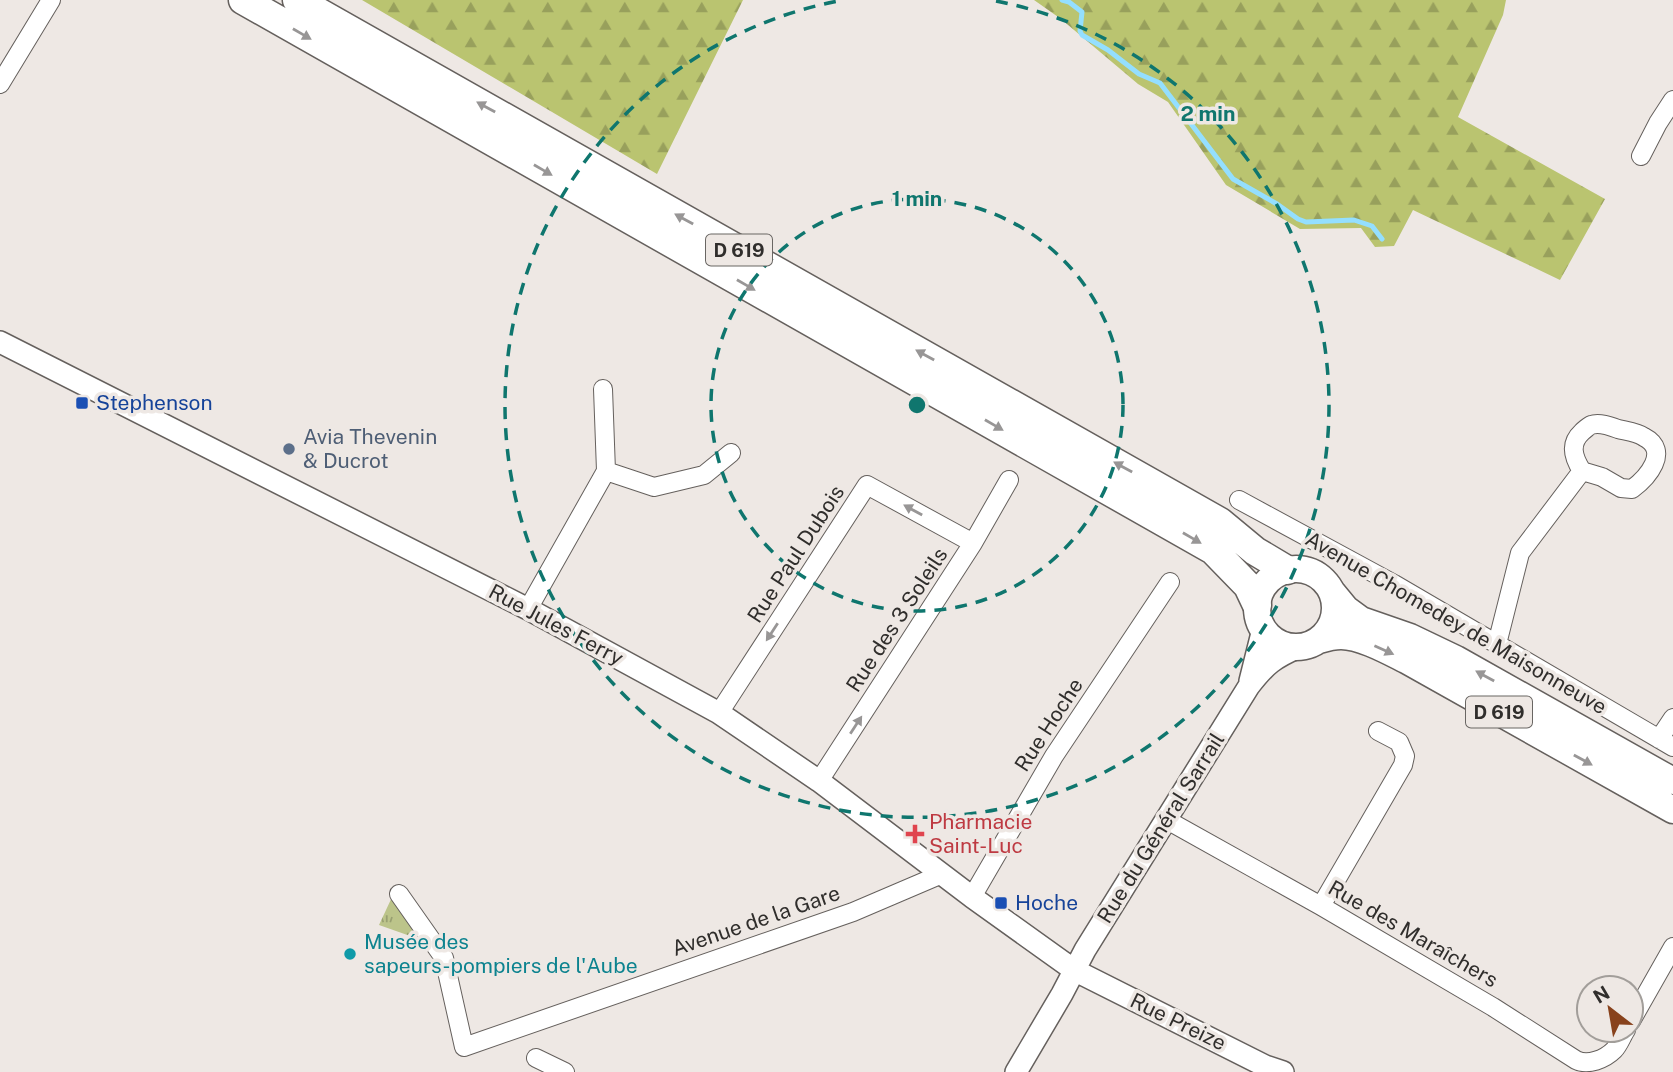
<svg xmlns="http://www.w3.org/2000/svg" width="1673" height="1072" font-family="'Public Sans',sans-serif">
	<defs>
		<pattern id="grass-tufts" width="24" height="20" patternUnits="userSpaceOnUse" patternTransform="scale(1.75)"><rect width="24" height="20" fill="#bcc48a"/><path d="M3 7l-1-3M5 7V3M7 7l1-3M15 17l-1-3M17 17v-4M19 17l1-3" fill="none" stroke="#99a071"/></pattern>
		<pattern id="forest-firs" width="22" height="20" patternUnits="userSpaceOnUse" patternTransform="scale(1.75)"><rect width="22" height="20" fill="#bac470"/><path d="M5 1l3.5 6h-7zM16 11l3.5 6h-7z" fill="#98a05c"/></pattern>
	</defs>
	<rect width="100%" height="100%" fill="#eee8e4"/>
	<path fill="url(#grass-tufts)" d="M 393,895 L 416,933 L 413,937 L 379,925 Z"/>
	<path fill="url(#forest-firs)" d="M 362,0 L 743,0 L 657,174 Z
		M 1034,0 L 1506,0 L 1503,15 L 1458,117 L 1605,199 L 1560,280 L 1413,210 L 1394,246 L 1375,247 L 1361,228 L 1300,229 L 1226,185 L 1168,102 L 1138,84 L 1061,19 Z"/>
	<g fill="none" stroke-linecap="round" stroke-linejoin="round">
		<path stroke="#94dfff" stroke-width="5" d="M 1062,0 L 1069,2 L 1082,12 L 1080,31 L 1082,35 L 1108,50 L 1139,74 L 1160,83 L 1233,179 L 1277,204 L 1298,219 L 1306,222 L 1354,220 L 1372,226 L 1382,239"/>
		<g stroke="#65605d" stroke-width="20">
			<path id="minor" d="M 0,84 L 51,0
				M 1641,156 L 1658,123 L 1673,100
				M 606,471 L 654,487 L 704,475 L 731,453
				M 1239,500 L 1394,584 L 1673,747
				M 528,609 L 606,471 L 603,389
				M 1497,644 L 1520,553 L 1582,471 C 1573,457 1569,444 1582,432 C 1583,431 1590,425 1591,425 C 1599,422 1610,426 1618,429 C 1626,431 1637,432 1644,437 C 1671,451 1647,478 1632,489 L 1621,488 L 1602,477 L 1582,471
				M 719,713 L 867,485 L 973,543
				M 1659,739 L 1673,718
				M 819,781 L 973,543 L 1009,480
				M 1167,820 L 1321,906 L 1493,1007 L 1576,1060 C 1588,1066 1605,1059 1614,1050 C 1619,1045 1622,1036 1626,1030
				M 399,894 L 444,958 L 464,1047 L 853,912 L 942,874
				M 972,897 L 1054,756 L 1170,582
				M 1321,906 L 1403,765 L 1405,756 L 1399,742 L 1378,731
				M 1631,1021 L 1673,947
				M 536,1058 L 565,1072"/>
		</g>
		<g stroke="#65605d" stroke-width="24">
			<path id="tertiary" d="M 0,342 L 528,609 L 719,713 L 819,781 L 972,897 L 1074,970 L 1265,1066 L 1283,1072
				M 1250,681 L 1263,629
				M 1016,1072 L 1062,994 L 1085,950 L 1249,686 C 1266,664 1274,658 1299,647"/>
		</g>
		<g stroke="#65605d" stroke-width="29">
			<path id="primary" d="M1257 608a39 39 0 1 1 78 0a39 39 0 1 1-78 0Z
				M 1332,592 L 1346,609 L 1361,620 L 1410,637 L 1456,659 L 1673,781
				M 1319,640 C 1326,638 1334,636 1341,636 C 1361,636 1388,651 1406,660 L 1673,810"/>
		</g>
		<g stroke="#65605d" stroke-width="31">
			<path id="trunk" d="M 243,0 L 1213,550 L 1248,586 L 1257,605
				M 297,0 L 1220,522 L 1255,551 L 1287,570"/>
		</g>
		<use href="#minor" stroke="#fff" stroke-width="18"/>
		<use href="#tertiary" stroke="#fff" stroke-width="21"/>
		<use href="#primary" stroke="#fff" stroke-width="26"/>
		<use href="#trunk" stroke="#fff" stroke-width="28"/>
	</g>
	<defs><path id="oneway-solid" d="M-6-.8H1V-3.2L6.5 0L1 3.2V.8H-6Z" transform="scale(1.75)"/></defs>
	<g fill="#989696">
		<use href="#oneway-solid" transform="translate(302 34) rotate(30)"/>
		<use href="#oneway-solid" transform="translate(486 107) rotate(-151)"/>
		<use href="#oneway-solid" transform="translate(543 170) rotate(30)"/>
		<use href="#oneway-solid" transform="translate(684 219) rotate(-151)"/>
		<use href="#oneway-solid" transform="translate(746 285) rotate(30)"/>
		<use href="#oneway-solid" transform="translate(925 355) rotate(-151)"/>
		<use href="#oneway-solid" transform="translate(994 425) rotate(30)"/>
		<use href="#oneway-solid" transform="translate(1123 467) rotate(-151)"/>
		<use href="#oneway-solid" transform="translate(913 510) rotate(-151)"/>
		<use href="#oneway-solid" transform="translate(1192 538) rotate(30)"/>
		<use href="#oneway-solid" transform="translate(772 632) rotate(123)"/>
		<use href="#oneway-solid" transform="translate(1384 650) rotate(24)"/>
		<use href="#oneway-solid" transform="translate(1485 676) rotate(-151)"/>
		<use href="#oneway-solid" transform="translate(856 725) rotate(-57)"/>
		<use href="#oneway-solid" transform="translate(1583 760) rotate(29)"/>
	</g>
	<g fill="none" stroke="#0f766e" stroke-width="3.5" stroke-dasharray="12 9">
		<circle cx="917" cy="405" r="206"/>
		<path d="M996 1A412 412 0 1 1 838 1"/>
	</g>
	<g fill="#1a4fb4" stroke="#eee8e4" stroke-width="2.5">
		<rect x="75" y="396" width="14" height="14" rx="3.5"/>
		<rect x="994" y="896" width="14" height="14" rx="3.5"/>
	</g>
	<circle fill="#5c6f8a" stroke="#eee8e4" stroke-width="2.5" cx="289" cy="449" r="7"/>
	<path fill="#e0444e" stroke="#eee8e4" stroke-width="2.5" d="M911.5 823.5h7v7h7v7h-7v7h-7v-7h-7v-7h7z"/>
	<circle fill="#0f9aa8" stroke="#eee8e4" stroke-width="2.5" cx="350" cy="954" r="7"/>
	<g text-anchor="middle" stroke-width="7" stroke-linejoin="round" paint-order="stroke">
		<g fill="#eee8e4" stroke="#696663" stroke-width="2">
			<rect x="706" y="234.5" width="66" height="31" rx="5"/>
			<rect x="1466" y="696.5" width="66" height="31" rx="5"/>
		</g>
		<g font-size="19" font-weight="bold" fill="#302e2c">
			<text x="739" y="257">D 619</text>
			<text x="1499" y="719">D 619</text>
		</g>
		<g font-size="21" fill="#164399" stroke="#eee8e4" text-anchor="start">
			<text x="96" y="410">Stephenson</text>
			<text x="1015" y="910">Hoche</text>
		</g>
		<g font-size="21" fill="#4e5e75" stroke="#eee8e4" text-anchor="start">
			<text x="303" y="444">Avia Thevenin<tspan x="303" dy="24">&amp; Ducrot</tspan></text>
		</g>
		<g font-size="21" fill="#302e2c" stroke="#eee8e4">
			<text transform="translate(796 554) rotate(-57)" y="7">Rue Paul Dubois</text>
			<text transform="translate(897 620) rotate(-57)" y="7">Rue des 3 Soleils</text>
			<text transform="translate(1456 623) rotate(30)" y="7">Avenue Chomedey de Maisonneuve</text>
			<text transform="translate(556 625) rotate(28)" y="7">Rue Jules Ferry</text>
			<text transform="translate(1049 725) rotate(-57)" y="7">Rue Hoche</text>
			<text transform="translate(1161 828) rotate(-58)" y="7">Rue du Général Sarrail</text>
			<text transform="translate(756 921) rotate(-19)" y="7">Avenue de la Gare</text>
			<text transform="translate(1413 934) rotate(30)" y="7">Rue des Maraîchers</text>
			<text transform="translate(1178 1022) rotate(26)" y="7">Rue Preize</text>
		</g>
		<g font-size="21" fill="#be3a42" stroke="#eee8e4" text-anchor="start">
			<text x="929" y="829">Pharmacie<tspan x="929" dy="24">Saint-Luc</tspan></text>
		</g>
		<g font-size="21" fill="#0d838f" stroke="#eee8e4" text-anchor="start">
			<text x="364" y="949">Musée des<tspan x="364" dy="24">sapeurs-pompiers de l'Aube</tspan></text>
		</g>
	</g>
	<circle cx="917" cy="405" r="10" fill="#0f766e" stroke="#eee8e4" stroke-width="3.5"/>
	<g font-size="21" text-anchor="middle" font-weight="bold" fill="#0f766e" stroke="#eee8e4" stroke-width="7" stroke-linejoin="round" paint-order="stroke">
		<text x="1208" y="121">2 min</text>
		<text x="917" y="206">1 min</text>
	</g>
	<g transform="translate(1610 1009) rotate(329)"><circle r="33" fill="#eee8e4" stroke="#a29e9a" stroke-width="2"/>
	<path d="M0-5L12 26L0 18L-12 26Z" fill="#88421c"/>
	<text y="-10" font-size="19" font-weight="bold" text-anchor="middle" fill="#302e2c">N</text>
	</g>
</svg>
